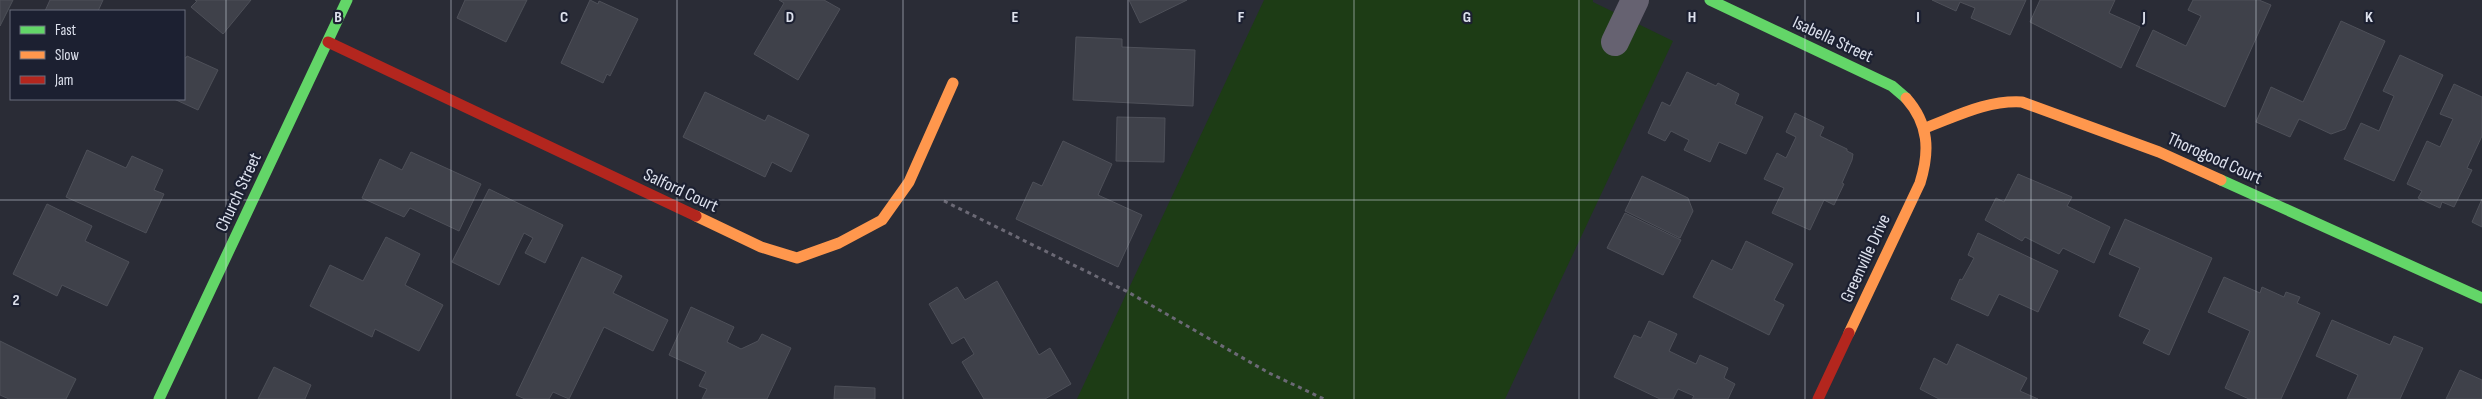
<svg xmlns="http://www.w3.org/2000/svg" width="2482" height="399" font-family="'Sofia Sans Condensed',sans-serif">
	<rect width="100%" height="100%" fill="#2a2c36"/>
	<path fill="#1d3c15" d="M 1264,0 L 1593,0 L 1593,2 L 1673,41 L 1505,399 L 1077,399 Z"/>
	<path fill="#3f414a" stroke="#4e5059" d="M 0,0 L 13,0 L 0,26 Z
		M 50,0 L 103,0 L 98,11 L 45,11 Z
		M 195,0 L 251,0 L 223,34 L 191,7 L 197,1 Z
		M 465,0 L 527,0 L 506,42 L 457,18 Z
		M 590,0 L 598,4 L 599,1 L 638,19 L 610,76 L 607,74 L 603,83 L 561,63 Z
		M 779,0 L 824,0 L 840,9 L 798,80 L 754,54 L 784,3 Z
		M 1129,0 L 1187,0 L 1140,23 Z
		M 1932,0 L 2026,0 L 2010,35 L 1971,18 L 1975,8 L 1960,2 L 1956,11 Z
		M 2040,0 L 2115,0 L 2109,13 L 2140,27 L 2121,68 L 2030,22 Z
		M 2193,0 L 2259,0 L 2271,5 L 2225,107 L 2136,66 L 2153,30 L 2186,46 L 2201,16 L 2188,10 Z
		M 2341,21 L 2385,41 L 2345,129 L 2331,134 L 2299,119 L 2290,137 L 2256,122 L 2271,87 L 2303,102 Z
		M 1076,37 L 1122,39 L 1122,47 L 1195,50 L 1193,106 L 1073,100 Z
		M 2400,55 L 2443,75 L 2394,181 L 2344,159 L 2361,123 L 2379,131 L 2394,96 L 2383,91 Z
		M 187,56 L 218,70 L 198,110 L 174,99 L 184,99 L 184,57 L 186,58 Z
		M 1687,72 L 1716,86 L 1718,83 L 1739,94 L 1735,104 L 1763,117 L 1746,154 L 1719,142 L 1710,162 L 1684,150 L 1689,140 L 1671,131 L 1665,141 L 1648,133 L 1662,102 L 1670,106 Z
		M 2454,84 L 2482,97 L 2482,136 L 2467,168 L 2472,170 L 2454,207 L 2442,202 L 2440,208 L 2418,198 L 2422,191 L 2407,184 L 2427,141 L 2440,147 L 2453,119 L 2440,114 Z
		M 705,92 L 765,121 L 768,115 L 809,135 L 791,172 L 772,162 L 765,177 L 683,137 Z
		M 1795,113 L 1824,127 L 1820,136 L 1847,149 L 1847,151 L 1853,154 L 1852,160 L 1842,183 L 1844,184 L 1834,205 L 1824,200 L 1810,230 L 1772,213 L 1784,188 L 1764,179 L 1777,153 L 1786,158 L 1796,137 L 1786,132 Z
		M 1117,117 L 1165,118 L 1164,162 L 1116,161 Z
		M 1063,141 L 1112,164 L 1098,195 L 1142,215 L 1118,267 L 1016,219 L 1033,182 L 1042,186 Z
		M 87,150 L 126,168 L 132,156 L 163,170 L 154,190 L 164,194 L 146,233 L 66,197 Z
		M 411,152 L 481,184 L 459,231 L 410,208 L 404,217 L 362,198 L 380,159 L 402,170 Z
		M 2018,174 L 2072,197 L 2067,206 L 2110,227 L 2094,263 L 2063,248 L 2059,254 L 2025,237 L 2022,241 L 1985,220 L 1996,198 L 2004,202 Z
		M 1642,176 L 1688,198 L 1693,211 L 1680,238 L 1625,211 Z
		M 489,189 L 563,225 L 545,263 L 525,253 L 533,238 L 524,233 L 499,285 L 452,262 Z
		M 2482,199 L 2482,227 L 2472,222 Z
		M 47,204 L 92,226 L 85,241 L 129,262 L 107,306 L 62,285 L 57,296 L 13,274 Z
		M 1625,213 L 1681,240 L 1663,275 L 1607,248 Z
		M 2125,219 L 2212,258 L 2169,355 L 2143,343 L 2150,330 L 2119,316 L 2140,268 L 2109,254 Z
		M 1978,233 L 2058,271 L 2038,312 L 1999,294 L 1988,316 L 1951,299 L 1960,279 L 1962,280 L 1974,258 L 1968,255 Z
		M 386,237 L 420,254 L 405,285 L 443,305 L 419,351 L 375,329 L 372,337 L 310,306 L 330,265 L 363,281 Z
		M 1746,241 L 1793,264 L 1774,300 L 1784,305 L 1769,335 L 1693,297 L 1712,260 L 1732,270 Z
		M 582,257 L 622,276 L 613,293 L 668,320 L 653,351 L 604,327 L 569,399 L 553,392 L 549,399 L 525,399 L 516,395 Z
		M 2224,277 L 2260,293 L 2262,287 L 2284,297 L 2286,292 L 2300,297 L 2297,303 L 2320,313 L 2281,399 L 2249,399 L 2225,388 L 2250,331 L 2208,312 Z
		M 997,281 L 1039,355 L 1050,348 L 1071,384 L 1045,399 L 984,399 L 962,362 L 974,354 L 964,337 L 952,344 L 929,304 L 957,287 L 965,300 Z
		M 691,307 L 734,327 L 727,342 L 741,349 L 758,341 L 762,334 L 791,348 L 767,399 L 702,399 L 707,389 L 699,386 L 706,372 L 669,355 Z
		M 2332,320 L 2390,345 L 2394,336 L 2423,348 L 2400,399 L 2347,399 L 2358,375 L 2316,356 Z
		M 1649,321 L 1677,334 L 1669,351 L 1696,364 L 1700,355 L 1728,368 L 1724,378 L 1735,384 L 1728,399 L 1692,399 L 1694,396 L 1678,389 L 1673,399 L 1660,399 L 1614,377 L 1634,335 L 1641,338 Z
		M 0,341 L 76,379 L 66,399 L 9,399 L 0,395 Z
		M 1957,344 L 2027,378 L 2020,391 L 2038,399 L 1939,399 L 1920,389 L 1934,358 L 1947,365 Z
		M 274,367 L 311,385 L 305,399 L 258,399 Z
		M 2460,370 L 2482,380 L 2482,399 L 2446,399 Z
		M 835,386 L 875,388 L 875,399 L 834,399 Z"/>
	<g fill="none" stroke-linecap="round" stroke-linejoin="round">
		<path stroke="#6b6975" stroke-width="3" stroke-dasharray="4 4" stroke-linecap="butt" d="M 944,201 L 1128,292 L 1269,373 L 1324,399"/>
		<path stroke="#666271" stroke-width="28" d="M 1615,42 L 1635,0"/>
		<path stroke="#63d668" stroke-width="11" d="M 1710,0 L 1892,86 L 1906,98
			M 2221,180 L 2482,298
			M 159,399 L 347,0"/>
		<path stroke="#ff974d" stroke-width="11" d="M 1925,128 C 1957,116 1987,100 2022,102 L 2159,152 L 2221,180
			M 696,216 L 761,247 L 797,258 L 839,243 L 882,220 L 909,182 L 953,83
			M 1849,333 L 1920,183 C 1930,151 1929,124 1906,98"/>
		<path stroke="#b3261e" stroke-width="11" d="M 328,42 L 696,216
			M 1818,399 L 1849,333"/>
	</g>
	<path fill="none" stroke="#dde1ed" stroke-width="1" stroke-opacity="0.55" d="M 226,0 L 226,399M 451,0 L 451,399M 677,0 L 677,399M 903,0 L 903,399M 1128,0 L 1128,399M 1354,0 L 1354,399M 1579,0 L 1579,399M 1805,0 L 1805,399M 2031,0 L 2031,399M 2256,0 L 2256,399M 0,200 L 2482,200"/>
	<g text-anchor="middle" stroke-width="4.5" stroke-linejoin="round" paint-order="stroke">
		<g font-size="18" fill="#dde1ed" stroke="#1c2031">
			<text transform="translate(1833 39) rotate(25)" y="6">Isabella Street</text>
			<text transform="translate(2215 158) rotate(24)" y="6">Thorogood Court</text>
			<text transform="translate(681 190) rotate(25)" y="6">Salford Court</text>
			<text transform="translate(238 192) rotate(-65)" y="6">Church Street</text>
			<text transform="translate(1865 258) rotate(-65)" y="6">Greenville Drive</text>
		</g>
	</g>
	<g font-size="16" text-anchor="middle" font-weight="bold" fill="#dde1ed" stroke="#1c2031" stroke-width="4.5" stroke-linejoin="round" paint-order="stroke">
		<text x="338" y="22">B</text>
		<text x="564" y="22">C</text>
		<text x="790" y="22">D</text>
		<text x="1015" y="22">E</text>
		<text x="1241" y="22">F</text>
		<text x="1467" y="22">G</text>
		<text x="1692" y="22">H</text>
		<text x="1918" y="22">I</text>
		<text x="2144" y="22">J</text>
		<text x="2369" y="22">K</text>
		<text x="16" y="305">2</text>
	</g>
	<rect x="10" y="10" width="175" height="90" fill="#1c2031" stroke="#696d7c"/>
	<rect x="20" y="26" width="25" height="8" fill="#63d668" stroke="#696d7c"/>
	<text x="55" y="35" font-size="15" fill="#dde1ed">Fast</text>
	<rect x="20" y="51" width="25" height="8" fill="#ff974d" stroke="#696d7c"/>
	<text x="55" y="60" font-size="15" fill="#dde1ed">Slow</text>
	<rect x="20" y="76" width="25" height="8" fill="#b3261e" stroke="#696d7c"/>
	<text x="55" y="85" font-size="15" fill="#dde1ed">Jam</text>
</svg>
